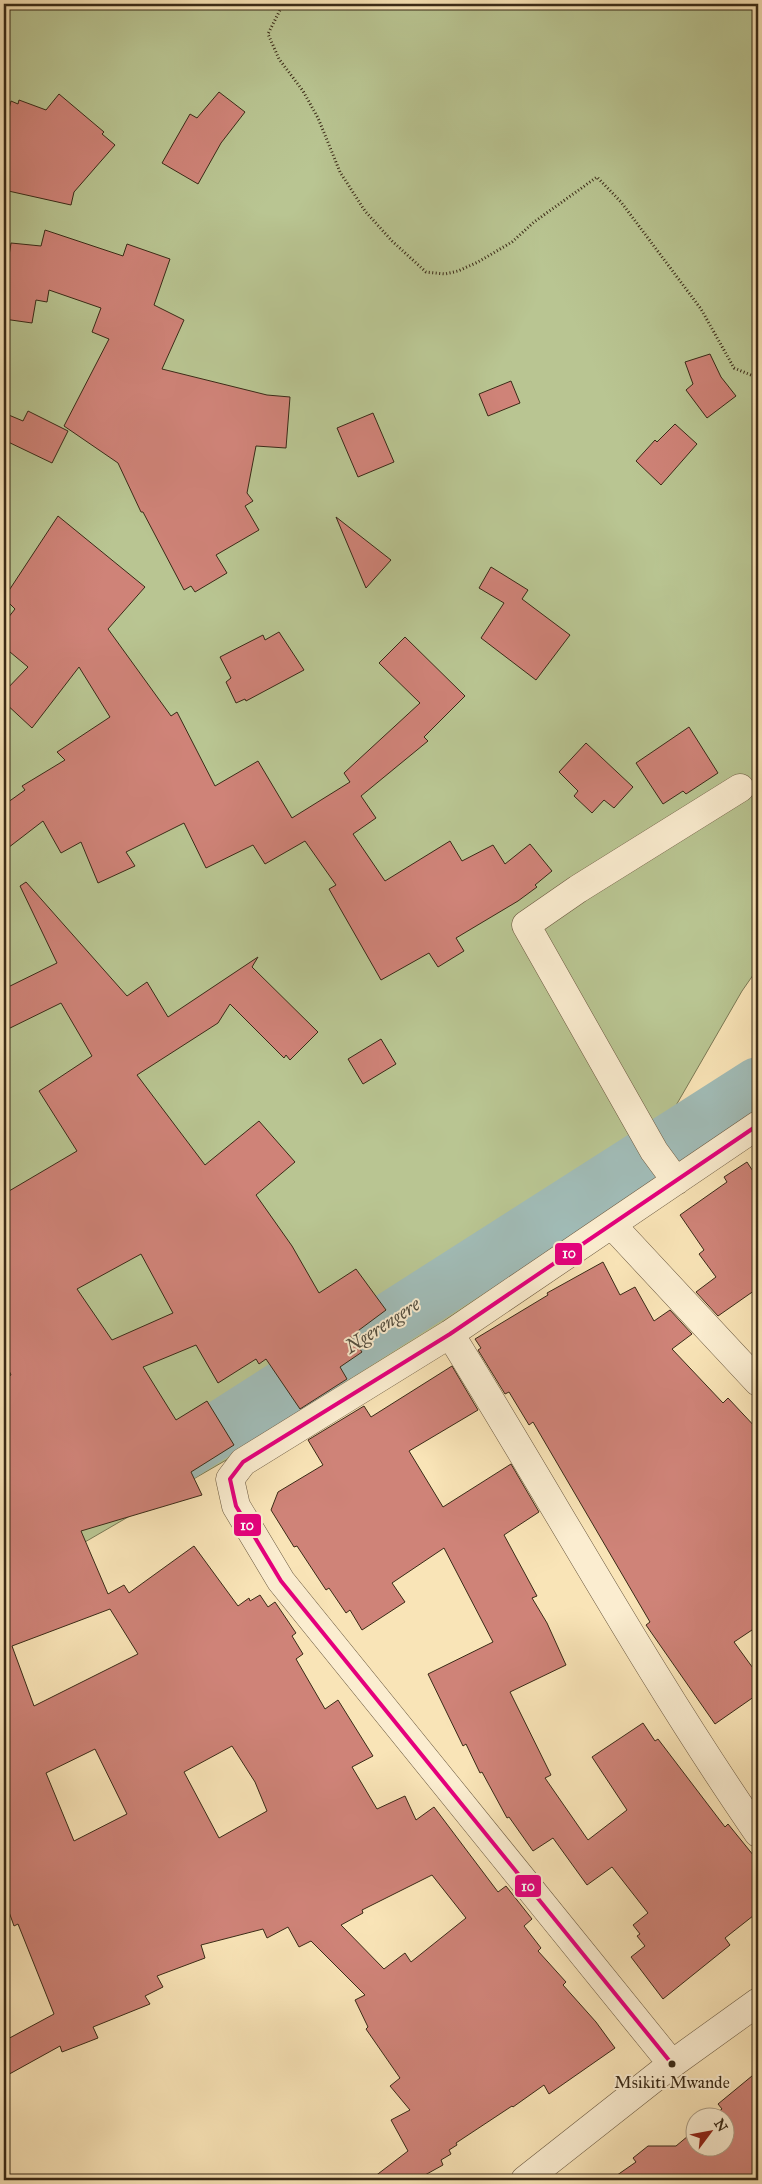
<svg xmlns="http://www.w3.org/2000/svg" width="762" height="2184" font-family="'IM FELL Great Primer',serif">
	<rect width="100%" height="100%" fill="#f9e4b7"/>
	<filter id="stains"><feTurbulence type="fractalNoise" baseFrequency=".004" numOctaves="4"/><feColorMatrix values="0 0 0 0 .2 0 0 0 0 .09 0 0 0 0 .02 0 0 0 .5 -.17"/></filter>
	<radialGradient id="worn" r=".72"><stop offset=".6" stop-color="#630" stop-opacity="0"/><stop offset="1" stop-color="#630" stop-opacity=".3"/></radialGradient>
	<path fill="#b9c592" stroke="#7a7854" d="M 4,4 L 758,4 L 758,968 L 742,991 L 595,1246 L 4,1589 Z"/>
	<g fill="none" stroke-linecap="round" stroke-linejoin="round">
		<path stroke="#a1bcb7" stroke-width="56" d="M 157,1469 L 758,1085"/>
	</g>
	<path fill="#cf8378" stroke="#3a2a17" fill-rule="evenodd" d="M 219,92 L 245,112 L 221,143 L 198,184 L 162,163 L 190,114 L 197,118 Z
		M 59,94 L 104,132 L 102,134 L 115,145 L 74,192 L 71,205 L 4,190 L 4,128 L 11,101 L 18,104 L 19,100 L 46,110 Z
		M 45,230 L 123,256 L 127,244 L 170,259 L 154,305 L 184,320 L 162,369 L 267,395 L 290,397 L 286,448 L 256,446 L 247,493 L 253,501 L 245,506 L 259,530 L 216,555 L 227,573 L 195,592 L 191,586 L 184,590 L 143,512 L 141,512 L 118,463 L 64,426 L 109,339 L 92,332 L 101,308 L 49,290 L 47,302 L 36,300 L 32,323 L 4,319 L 4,289 L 11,243 L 41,246 Z
		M 710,354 L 721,377 L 736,396 L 707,418 L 686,390 L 693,384 L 685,362 Z
		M 511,381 L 520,403 L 488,416 L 479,394 Z
		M 28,411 L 68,431 L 52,463 L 4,440 L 4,413 L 23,421 Z
		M 373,413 L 394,462 L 358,477 L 337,428 Z
		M 675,424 L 697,444 L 661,485 L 636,461 L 655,440 L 657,442 Z
		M 58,516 L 145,587 L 108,629 L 171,716 L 177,712 L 215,786 L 258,761 L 292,818 L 350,782 L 344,773 L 420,703 L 379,663 L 405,637 L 465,696 L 424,737 L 428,741 L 361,796 L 376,818 L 353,834 L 385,881 L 450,841 L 462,861 L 493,845 L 505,864 L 530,844 L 552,871 L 535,885 L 537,887 L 518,901 L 456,938 L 464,951 L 438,967 L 429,953 L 381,980 L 329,889 L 336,885 L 305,841 L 265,864 L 253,845 L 206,868 L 184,823 L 126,852 L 135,866 L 98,883 L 81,842 L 61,853 L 43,821 L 4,851 L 4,805 L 25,790 L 22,786 L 65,760 L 57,752 L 110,717 L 79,667 L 32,728 L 4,702 L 4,692 L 28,667 L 4,647 L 4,623 L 15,609 L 4,598 Z
		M 336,517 L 391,560 L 366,588 Z
		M 491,567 L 528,590 L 522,599 L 570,635 L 536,680 L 481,638 L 504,603 L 479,588 Z
		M 279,632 L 304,670 L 246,701 L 245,699 L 236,703 L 226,682 L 231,678 L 220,657 L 263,635 L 265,640 Z
		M 689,727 L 718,773 L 686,794 L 683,791 L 663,804 L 636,763 Z
		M 586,743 L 633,787 L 614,808 L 604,800 L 592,813 L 574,796 L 578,791 L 559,772 Z
		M 26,882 L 127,996 L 147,982 L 168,1017 L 258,957 L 252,967 L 318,1032 L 290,1060 L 286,1055 L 284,1058 L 230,1004 L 218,1023 L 137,1075 L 205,1165 L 259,1121 L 295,1162 L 256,1195 L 292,1246 L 319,1293 L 356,1269 L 386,1310 L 351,1336 L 362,1352 L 340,1367 L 347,1379 L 300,1409 L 266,1359 L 259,1364 L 256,1359 L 218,1383 L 196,1345 L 143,1367 L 176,1420 L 207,1401 L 234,1445 L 191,1472 L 202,1495 L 81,1531 L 108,1594 L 124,1585 L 129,1593 L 194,1546 L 238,1606 L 249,1598 L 250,1601 L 260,1595 L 268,1607 L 275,1602 L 296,1633 L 292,1636 L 303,1654 L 296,1659 L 325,1709 L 338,1700 L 373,1756 L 352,1767 L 377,1809 L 405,1796 L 416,1820 L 434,1807 L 498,1892 L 506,1886 L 532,1919 L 524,1926 L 541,1948 L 538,1951 L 566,1982 L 563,1985 L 596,2022 L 615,2048 L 549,2094 L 544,2085 L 513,2107 L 512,2106 L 456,2143 L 457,2145 L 449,2150 L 451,2154 L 441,2160 L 443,2165 L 416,2180 L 370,2180 L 408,2151 L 391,2120 L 410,2110 L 390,2086 L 400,2078 L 366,2029 L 368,2027 L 355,2000 L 365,1995 L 311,1941 L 299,1947 L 288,1927 L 267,1938 L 263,1929 L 201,1945 L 205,1958 L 157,1976 L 163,1987 L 145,1996 L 150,2004 L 93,2027 L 98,2038 L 62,2052 L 60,2046 L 4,2077 L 4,2041 L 54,2014 L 18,1924 L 14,1926 L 4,1898 L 4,1379 L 11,1375 L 4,1360 L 4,1194 L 77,1151 L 39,1091 L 92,1056 L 61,1003 L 4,1031 L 4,989 L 57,963 L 20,886 ZM 141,1254 L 173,1313 L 112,1340 L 77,1289 ZM 110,1609 L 138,1654 L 34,1706 L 12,1646 ZM 232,1746 L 255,1782 L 267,1811 L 219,1838 L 184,1772 ZM 95,1749 L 127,1814 L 74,1841 L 46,1773 ZM 432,1875 L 466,1918 L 411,1962 L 405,1953 L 384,1969 L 341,1925 L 363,1913 L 362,1910 Z
		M 381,1039 L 396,1064 L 363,1084 L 348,1059 Z
		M 747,1162 L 758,1179 L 758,1288 L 718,1316 L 696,1292 L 716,1277 L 699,1254 L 704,1250 L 680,1215 L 727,1182 L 724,1177 Z
		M 603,1262 L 620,1295 L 635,1287 L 654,1321 L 670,1310 L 692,1334 L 672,1349 L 723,1403 L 728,1398 L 758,1430 L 758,1626 L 734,1642 L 758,1675 L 758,1694 L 715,1724 L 646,1625 L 650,1622 L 533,1422 L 529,1425 L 509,1392 L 505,1394 L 478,1350 L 481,1348 L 475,1339 L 548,1295 L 547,1293 Z
		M 452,1366 L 478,1410 L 409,1451 L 443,1507 L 511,1464 L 539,1512 L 504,1535 L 537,1596 L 532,1598 L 547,1623 L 566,1665 L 510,1692 L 551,1775 L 545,1778 L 588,1840 L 627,1810 L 592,1757 L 643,1723 L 655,1741 L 658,1739 L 725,1827 L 728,1824 L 758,1861 L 758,1912 L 725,1938 L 730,1945 L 663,1999 L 631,1957 L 645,1946 L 637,1936 L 640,1934 L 633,1925 L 648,1913 L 612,1867 L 587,1885 L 553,1838 L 533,1851 L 509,1817 L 507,1818 L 482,1772 L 480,1773 L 466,1744 L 463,1746 L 428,1674 L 493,1642 L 444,1548 L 392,1583 L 405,1602 L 362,1630 L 350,1610 L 346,1613 L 329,1588 L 326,1590 L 297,1546 L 294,1547 L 271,1510 L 278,1492 L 323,1465 L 308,1440 L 364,1406 L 371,1417 Z
		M 758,2071 L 758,2180 L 610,2180 L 636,2162 L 633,2158 L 648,2146 L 676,2146 L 694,2131 L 694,2146 L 724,2146 L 724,2116 L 713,2116 L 722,2109 L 718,2104 Z"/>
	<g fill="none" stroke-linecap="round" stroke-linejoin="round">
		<g stroke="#6a583f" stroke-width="29">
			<path id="minor" d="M 676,1181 L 654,1151 L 526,925 L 578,889 L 740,788
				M 612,1225 L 758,1382
				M 450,1334 C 553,1500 647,1672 758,1833
				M 672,2064 L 281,1581 L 236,1506 L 230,1479 L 243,1462 L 450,1334 L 758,1125
				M 525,2180 L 672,2064 L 758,2002"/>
		</g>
		<path stroke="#3a2a17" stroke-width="3" stroke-dasharray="1 2.5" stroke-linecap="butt" d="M 283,4 L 268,34 L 279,59 L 303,91 L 318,118 L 340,172 L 365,211 L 392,241 L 426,272 L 445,274 L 458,271 L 478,262 L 512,242 L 534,222 L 597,177 L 621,202 L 701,309 L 734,368 L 758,378"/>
		<use href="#minor" stroke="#fbedd0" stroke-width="28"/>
		<g stroke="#fbedd0" stroke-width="8">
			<path id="bus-1" d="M 672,2064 L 281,1581 L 236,1506 L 230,1479 L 243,1462 L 450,1334 L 758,1125"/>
		</g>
		<use href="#bus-1" stroke="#e5007d" stroke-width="4"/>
	</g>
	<circle fill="#3a2a17" stroke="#fbedd0" stroke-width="2" cx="672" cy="2064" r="4.5"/>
	<g text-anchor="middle" stroke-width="4" stroke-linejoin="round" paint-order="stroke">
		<g font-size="17" fill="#3a2a17" stroke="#fbedd0">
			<text x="672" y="2088">Msikiti Mwande</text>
		</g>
		<g font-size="19" font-style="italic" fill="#544e3f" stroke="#fbedd0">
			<text transform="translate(382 1325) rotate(-33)" y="7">Ngerengere</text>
		</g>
	</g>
	<g stroke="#fbedd0" stroke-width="2">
		<rect x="554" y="1242" width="29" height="24" rx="5" fill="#e5007d"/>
		<rect x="233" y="1513" width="29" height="24" rx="5" fill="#e5007d"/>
		<rect x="514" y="1874" width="28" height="24" rx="5" fill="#e5007d"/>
	</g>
	<g font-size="14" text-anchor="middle" font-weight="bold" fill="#fff">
		<text x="569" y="1258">10</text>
		<text x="247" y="1530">10</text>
		<text x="528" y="1891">10</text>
	</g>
	<rect width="762" height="2184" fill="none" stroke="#f9e4b7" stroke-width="20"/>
	<rect x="5" y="5" width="752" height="2174" fill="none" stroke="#3a2a17" stroke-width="2.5"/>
	<rect x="10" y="10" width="742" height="2164" fill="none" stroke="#3a2a17"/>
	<g transform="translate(710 2132) rotate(58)"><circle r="24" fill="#fbedd0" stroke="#ae9f86"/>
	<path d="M0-4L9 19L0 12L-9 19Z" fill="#8f2418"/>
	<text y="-8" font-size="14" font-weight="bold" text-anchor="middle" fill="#3a2a17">N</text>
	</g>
	<rect width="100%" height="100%" filter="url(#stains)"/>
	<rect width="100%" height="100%" fill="url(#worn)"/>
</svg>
